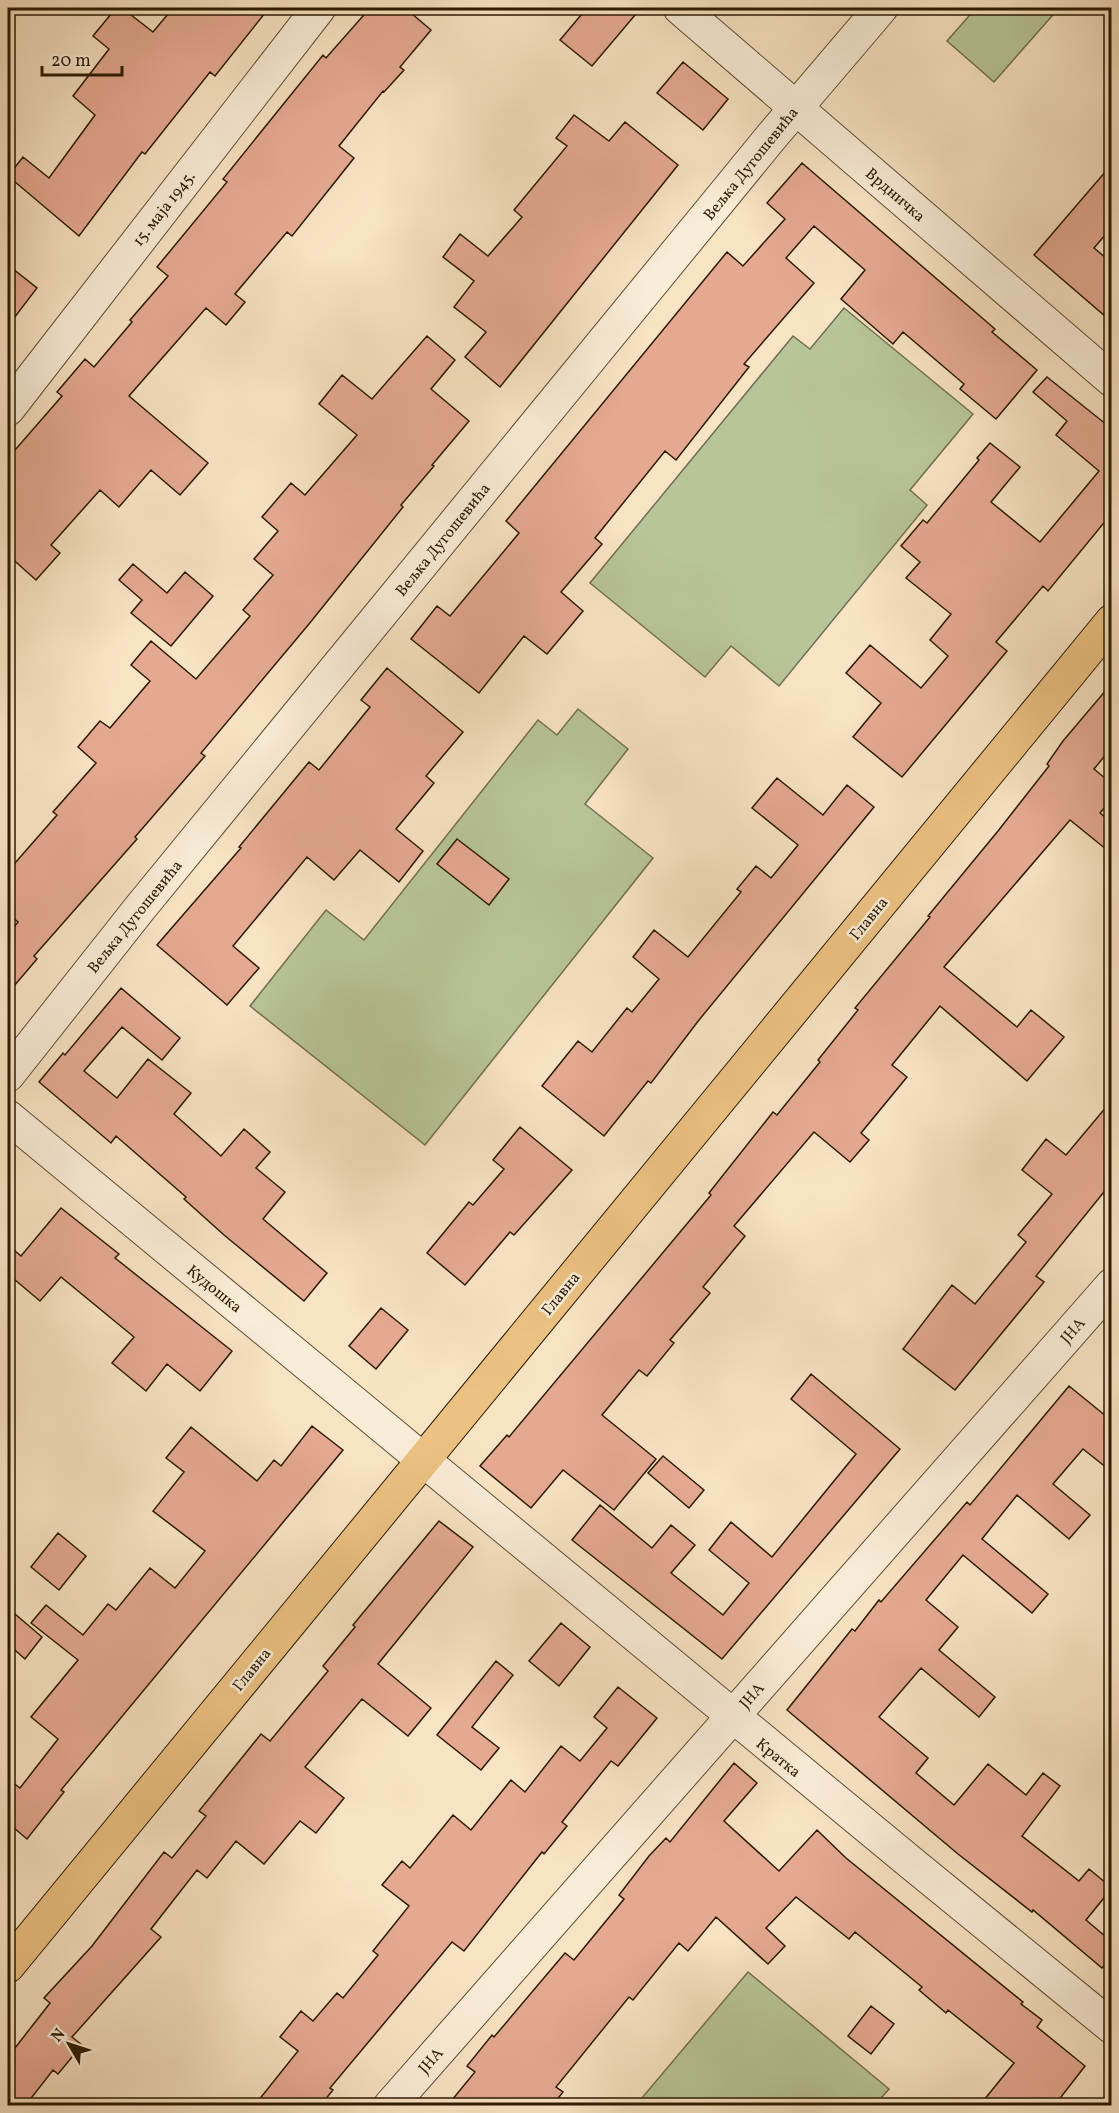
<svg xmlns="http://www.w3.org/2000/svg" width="1119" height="2113" font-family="Vollkorn,serif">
	<rect width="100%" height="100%" fill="#f8e3c3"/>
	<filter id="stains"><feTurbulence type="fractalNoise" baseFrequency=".00333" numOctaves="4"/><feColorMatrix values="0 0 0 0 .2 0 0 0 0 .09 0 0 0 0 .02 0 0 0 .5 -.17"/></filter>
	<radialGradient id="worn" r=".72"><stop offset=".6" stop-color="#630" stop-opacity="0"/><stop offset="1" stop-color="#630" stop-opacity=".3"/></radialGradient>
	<path fill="#b8c598" stroke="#72704c" stroke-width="1.5" d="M 976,8 L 1059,8 L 994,82 L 947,41 Z
		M 844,308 L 973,414 L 910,490 L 927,505 L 779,686 L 731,646 L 705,677 L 590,583 L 793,336 L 810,349 Z
		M 578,709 L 628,749 L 585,804 L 653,858 L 425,1145 L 250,1006 L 326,910 L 364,940 L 538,720 L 557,735 Z
		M 748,1972 L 889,2089 L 875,2105 L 636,2105 Z"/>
	<path fill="#e5a992" stroke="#2b1a01" stroke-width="1.5" d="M 116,8 L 122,8 L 153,32 L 173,8 L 269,8 L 215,76 L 210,72 L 145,154 L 142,152 L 79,236 L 8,176 L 23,157 L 49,178 L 95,115 L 73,96 L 109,49 L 93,36 Z
		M 370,8 L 405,8 L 431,30 L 400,67 L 404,70 L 384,92 L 383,91 L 339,146 L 354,158 L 292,236 L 287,232 L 235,294 L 245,302 L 226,325 L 206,308 L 129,396 L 208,463 L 180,495 L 151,470 L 119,507 L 100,490 L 51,545 L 60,553 L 36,580 L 8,555 L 8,458 L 62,396 L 57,392 L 85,359 L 94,367 L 132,322 L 130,320 L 168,276 L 157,267 L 227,182 L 223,179 L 323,55 L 326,58 Z
		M 587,8 L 641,8 L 592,66 L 560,40 Z
		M 683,62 L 728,99 L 703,130 L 657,93 Z
		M 574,115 L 609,141 L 625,122 L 678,165 L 500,387 L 465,357 L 486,332 L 454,307 L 474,281 L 443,257 L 460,234 L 488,256 L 522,217 L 514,210 L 567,146 L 556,138 Z
		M 802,163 L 995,329 L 992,332 L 1037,370 L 996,419 L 960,389 L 964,384 L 903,332 L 893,344 L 841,299 L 865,270 L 814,226 L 786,258 L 814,283 L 744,364 L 749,367 L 676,460 L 665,451 L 595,538 L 602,544 L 561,592 L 583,611 L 547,654 L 524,636 L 479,693 L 411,639 L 437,606 L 450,616 L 519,533 L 506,521 L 727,252 L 743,266 L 785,219 L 767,203 Z
		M 1112,164 L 1112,227 L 1094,248 L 1112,263 L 1112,322 L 1034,255 Z
		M 8,265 L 37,288 L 8,326 Z
		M 427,336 L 455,360 L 431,389 L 469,421 L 432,465 L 434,466 L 401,505 L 403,507 L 309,624 L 201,753 L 205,756 L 135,837 L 137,839 L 34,956 L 37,959 L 8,993 L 8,934 L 18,922 L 8,913 L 8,871 L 57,815 L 53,812 L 96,763 L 78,747 L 100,721 L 110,728 L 150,681 L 131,665 L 151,641 L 196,679 L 250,616 L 243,610 L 273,575 L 254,559 L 278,531 L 262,517 L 291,483 L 305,495 L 357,435 L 319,404 L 342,375 L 372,399 Z
		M 1047,377 L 1112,429 L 1112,513 L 1048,591 L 1043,586 L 996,642 L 1007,651 L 902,777 L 853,737 L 881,703 L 846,673 L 870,645 L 921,688 L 948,656 L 930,640 L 951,614 L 906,578 L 920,562 L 901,546 L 923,520 L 927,523 L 979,460 L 977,458 L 990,443 L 1020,467 L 991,502 L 1040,542 L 1099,471 L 1056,435 L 1067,421 L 1033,392 Z
		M 133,564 L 167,593 L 185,572 L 213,596 L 171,646 L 131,613 L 142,600 L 119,580 Z
		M 387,668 L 463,732 L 426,776 L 434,783 L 396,829 L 423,851 L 399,882 L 360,850 L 334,880 L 307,857 L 233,946 L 259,968 L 227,1005 L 157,945 L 241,848 L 239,847 L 309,762 L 319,770 L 370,707 L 361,700 Z
		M 1112,683 L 1112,747 L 1094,769 L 1112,784 L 1112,799 L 1100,813 L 1112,823 L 1112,854 L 1070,820 L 944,967 L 1017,1027 L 1031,1010 L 1064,1037 L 1027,1081 L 940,1006 L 892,1065 L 907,1077 L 861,1133 L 869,1140 L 850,1162 L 814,1132 L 734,1226 L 745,1236 L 703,1287 L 710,1293 L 670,1340 L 674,1343 L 647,1376 L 639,1370 L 602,1415 L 656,1459 L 614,1510 L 563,1470 L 531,1508 L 480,1466 L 507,1435 L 509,1437 L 711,1195 L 709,1193 L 773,1112 L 777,1115 L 820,1062 L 818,1060 L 858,1010 L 855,1008 L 930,917 L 928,916 L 998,831 L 1049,766 L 1047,764 L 1063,741 Z
		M 777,778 L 823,815 L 847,785 L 874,807 L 699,1020 L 651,1083 L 648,1081 L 604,1136 L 542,1086 L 578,1041 L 592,1052 L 627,1008 L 632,1012 L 659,979 L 633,957 L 654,930 L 688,957 L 741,892 L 737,889 L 756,866 L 771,878 L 798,845 L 752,808 Z
		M 457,839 L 509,879 L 489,905 L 437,864 Z
		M 121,988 L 180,1038 L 162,1060 L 122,1027 L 84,1071 L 117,1098 L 148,1059 L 191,1093 L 174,1114 L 221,1156 L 244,1129 L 270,1152 L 256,1168 L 285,1192 L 263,1219 L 327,1273 L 304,1301 L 224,1235 L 184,1199 L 186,1197 L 116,1136 L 111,1143 L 39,1082 L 63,1053 L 65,1055 Z
		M 1112,1100 L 1112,1182 L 1036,1276 L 1044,1282 L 955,1390 L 903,1349 L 952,1285 L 975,1304 L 1026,1242 L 1018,1235 L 1052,1194 L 1022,1170 L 1046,1139 L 1066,1155 Z
		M 520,1127 L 572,1170 L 514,1235 L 510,1232 L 465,1285 L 427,1253 L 469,1202 L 473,1205 L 504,1169 L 493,1160 Z
		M 61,1208 L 119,1254 L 115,1258 L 232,1351 L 200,1391 L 167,1364 L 146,1391 L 112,1363 L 134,1337 L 61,1277 L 40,1301 L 8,1274 L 8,1245 L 21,1256 Z
		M 381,1308 L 408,1330 L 376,1369 L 349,1346 Z
		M 811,1374 L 900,1449 L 722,1659 L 572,1540 L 600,1505 L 652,1548 L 671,1525 L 695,1545 L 671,1573 L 723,1615 L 749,1583 L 709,1550 L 731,1522 L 772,1557 L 856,1454 L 791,1399 Z
		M 1069,1386 L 1112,1421 L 1112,1472 L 1083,1449 L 1053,1484 L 1090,1515 L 1069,1539 L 1017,1495 L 982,1539 L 1048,1594 L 1032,1613 L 963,1555 L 926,1600 L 958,1627 L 939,1650 L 995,1697 L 979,1717 L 921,1668 L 879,1717 L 928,1758 L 916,1773 L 954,1805 L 988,1764 L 1026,1795 L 1043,1773 L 1060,1786 L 1022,1836 L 1079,1881 L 1089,1869 L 1112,1888 L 1086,1920 L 1112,1942 L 1112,1957 L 1102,1968 L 1033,1910 L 1032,1912 L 958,1854 L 787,1710 L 852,1629 L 855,1631 L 879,1600 L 881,1602 L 967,1502 L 970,1505 Z
		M 312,1426 L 343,1450 L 61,1790 L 64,1792 L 27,1839 L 8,1823 L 8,1779 L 20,1788 L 58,1739 L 31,1717 L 78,1660 L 31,1623 L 46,1605 L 83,1635 L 108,1604 L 116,1610 L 150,1568 L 175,1588 L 205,1551 L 153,1511 L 184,1472 L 166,1458 L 191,1427 L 257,1481 L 274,1460 L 281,1466 Z
		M 663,1456 L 704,1490 L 689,1508 L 648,1473 Z
		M 439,1521 L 473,1547 L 378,1664 L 431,1708 L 408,1736 L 362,1699 L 305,1767 L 344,1798 L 316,1833 L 300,1821 L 264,1864 L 236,1841 L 207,1878 L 197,1870 L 151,1929 L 161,1937 L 72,2037 L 82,2045 L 58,2074 L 53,2070 L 25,2106 L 8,2106 L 8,2057 L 50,2003 L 44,1998 L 92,1946 L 164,1852 L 172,1858 L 206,1816 L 199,1811 L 261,1734 L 270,1741 L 328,1671 L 323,1666 L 355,1627 L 353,1625 Z
		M 58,1533 L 86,1556 L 59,1590 L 31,1567 Z
		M 8,1608 L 42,1637 L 25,1659 L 8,1644 Z
		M 561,1623 L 590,1647 L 559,1686 L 529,1661 Z
		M 496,1661 L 513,1675 L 472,1727 L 499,1748 L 481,1770 L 437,1735 Z
		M 618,1687 L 657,1718 L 618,1766 L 611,1761 L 562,1822 L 567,1826 L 544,1854 L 542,1852 L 464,1951 L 452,1942 L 330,2088 L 333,2090 L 320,2106 L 254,2106 L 298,2051 L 280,2037 L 301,2011 L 313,2021 L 337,1993 L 343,1998 L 378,1955 L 373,1951 L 409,1906 L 382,1885 L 402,1861 L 410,1868 L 453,1815 L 471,1830 L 511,1780 L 525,1792 L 561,1746 L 580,1761 L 607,1728 L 594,1717 Z
		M 734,1763 L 757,1783 L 724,1821 L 779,1871 L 817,1830 L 846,1858 L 1023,2002 L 1021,2004 L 1042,2020 L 1037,2027 L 1085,2066 L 1054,2106 L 979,2106 L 1014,2063 L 948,2010 L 946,2013 L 919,1990 L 922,1987 L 855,1932 L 849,1939 L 796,1897 L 766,1928 L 785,1946 L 768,1964 L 716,1917 L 688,1951 L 679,1943 L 633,2000 L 629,1997 L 556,2087 L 563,2092 L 552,2106 L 447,2106 L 475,2072 L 467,2066 L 492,2035 L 494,2037 L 565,1953 L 574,1960 L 624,1899 L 619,1895 L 649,1856 L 666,1838 L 670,1842 Z
		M 871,2006 L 894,2024 L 871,2054 L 848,2036 Z"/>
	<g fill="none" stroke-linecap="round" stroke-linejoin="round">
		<g stroke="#5e4c32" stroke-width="35">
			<path id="minor" d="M 680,8 L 1112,380
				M 8,409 L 319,8
				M 8,1075 L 140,908 L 772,136 L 881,8
				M 8,1117 C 376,1420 742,1726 1112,2027
				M 390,2106 L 1112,1285"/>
		</g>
		<g stroke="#2b1a01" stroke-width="35">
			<path id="major" d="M 8,1966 L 1112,621"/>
		</g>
		<use href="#minor" stroke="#faedd8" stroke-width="33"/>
		<use href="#major" stroke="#ecc282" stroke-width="33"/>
	</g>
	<g text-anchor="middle" stroke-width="5" stroke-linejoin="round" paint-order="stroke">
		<g font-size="16" fill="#2b1a01" stroke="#faedd8">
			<text transform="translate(750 163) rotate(-51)" y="6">Вељка Дугошевића</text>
			<text transform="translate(896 194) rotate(41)" y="6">Врдничка</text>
			<text transform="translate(163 208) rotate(-52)" y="6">15. маја 1945.</text>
			<text transform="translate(442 539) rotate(-51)" y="6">Вељка Дугошевића</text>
			<text transform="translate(134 916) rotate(-51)" y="6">Вељка Дугошевића</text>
			<text transform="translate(868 918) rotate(-51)" y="6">Главна</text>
			<text transform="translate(215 1288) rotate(39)" y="6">Кудошка</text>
			<text transform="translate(560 1293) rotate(-51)" y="6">Главна</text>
			<text transform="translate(1072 1330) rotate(-49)" y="6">ЈНА</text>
			<text transform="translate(251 1669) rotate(-51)" y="6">Главна</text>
			<text transform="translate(751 1695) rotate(-49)" y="6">ЈНА</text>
			<text transform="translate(779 1757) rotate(39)" y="6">Кратка</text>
			<text transform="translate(430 2060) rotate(-49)" y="6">ЈНА</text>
		</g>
	</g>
	<rect width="1119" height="2113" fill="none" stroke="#f8e3c3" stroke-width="30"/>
	<rect x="9" y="9" width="1101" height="2095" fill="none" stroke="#2b1a01" stroke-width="3"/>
	<rect x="15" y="15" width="1089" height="2083" fill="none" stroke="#2b1a01" stroke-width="1.5"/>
	<g transform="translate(69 2044) rotate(309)" stroke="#faedd8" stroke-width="4.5" paint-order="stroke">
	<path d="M0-4.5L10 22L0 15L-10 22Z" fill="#2b1a01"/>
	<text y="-9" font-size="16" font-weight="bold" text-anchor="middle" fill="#2b1a01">N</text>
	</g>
	<path d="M42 66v9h80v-9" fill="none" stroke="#2b1a01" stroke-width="3"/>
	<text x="51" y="66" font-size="18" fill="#2b1a01" stroke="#faedd8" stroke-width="4.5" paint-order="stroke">20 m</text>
	<rect width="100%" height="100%" filter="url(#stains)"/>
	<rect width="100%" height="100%" fill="url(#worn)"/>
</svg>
